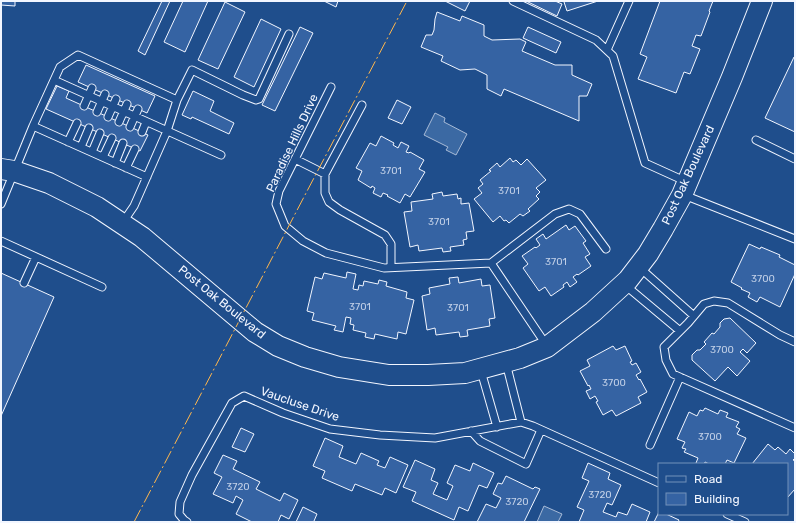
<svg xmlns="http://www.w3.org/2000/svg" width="796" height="523" font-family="Rubik,sans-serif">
	<rect width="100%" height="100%" fill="#1f4e8c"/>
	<path fill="#3b69a3" stroke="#a8bbd7" d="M 435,113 L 445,118 L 444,122 L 467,134 L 456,155 L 446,150 L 448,147 L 424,135 Z
		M 544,506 L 562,514 L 558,522 L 537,522 Z"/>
	<path fill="#3563a3" stroke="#f2f6ff" d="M 1,1 L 15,1 L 15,6 L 1,5 Z
		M 162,1 L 170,1 L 145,55 L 138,51 Z
		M 183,1 L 208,1 L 185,52 L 164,42 Z
		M 324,1 L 338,1 L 336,7 Z
		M 445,1 L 470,1 L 465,11 Z
		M 526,1 L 555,1 L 562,4 L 557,16 Z
		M 566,1 L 598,1 L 567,11 L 564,2 Z
		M 660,1 L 713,1 L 709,11 L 710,12 L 701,36 L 696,35 L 692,46 L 700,49 L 690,74 L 684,72 L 676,93 L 638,79 L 647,57 L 640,54 Z
		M 225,2 L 245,12 L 218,69 L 198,60 Z
		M 437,12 L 460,21 L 462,16 L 484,25 L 484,36 L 492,40 L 520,39 L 526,42 L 522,51 L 555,65 L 572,65 L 572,75 L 592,84 L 587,96 L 579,96 L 579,121 L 504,89 L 501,96 L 487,89 L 487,75 L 475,69 L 460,70 L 441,61 L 443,56 L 421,47 L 426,35 L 432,35 L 434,30 L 435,19 Z
		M 261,19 L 281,29 L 254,87 L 234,77 Z
		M 300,27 L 313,33 L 275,111 L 262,105 Z
		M 528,27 L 561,42 L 556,53 L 523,38 Z
		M 794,57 L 795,58 L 795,132 L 765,118 Z
		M 86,65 L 155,96 L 147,113 L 78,82 Z
		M 57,86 L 69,91 L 66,98 L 148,135 L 140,151 L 46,109 Z
		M 193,91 L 214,101 L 210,111 L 234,123 L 229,134 L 192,117 L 191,119 L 182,115 Z
		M 397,100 L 411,107 L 402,124 L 388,118 Z
		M 381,136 L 394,143 L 393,145 L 398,148 L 401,142 L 409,146 L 406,152 L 409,153 L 410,152 L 424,160 L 419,169 L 425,172 L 410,197 L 405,194 L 400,203 L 387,196 L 388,195 L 383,193 L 381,197 L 373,193 L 375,188 L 372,186 L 371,188 L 358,180 L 362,171 L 356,168 L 370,143 L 376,146 Z
		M 510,158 L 513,162 L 516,160 L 521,165 L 527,159 L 546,180 L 536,188 L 540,192 L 536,196 L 539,199 L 528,209 L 530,211 L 523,216 L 520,214 L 509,223 L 506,220 L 504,221 L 500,216 L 493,222 L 474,199 L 482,193 L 478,188 L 483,184 L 480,180 L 491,171 L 489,170 L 497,163 L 500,167 Z
		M 442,192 L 443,196 L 457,194 L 458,199 L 461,198 L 461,204 L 469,203 L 474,231 L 466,232 L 467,239 L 463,240 L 464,245 L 450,247 L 451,251 L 443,252 L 442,248 L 419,251 L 418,245 L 410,247 L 404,212 L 412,211 L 411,202 L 433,199 L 432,194 Z
		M 566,225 L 569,230 L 575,226 L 586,241 L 583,243 L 590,254 L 585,257 L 591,266 L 578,275 L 577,274 L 573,277 L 577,282 L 570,287 L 567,282 L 563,285 L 564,287 L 551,296 L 545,287 L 539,291 L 523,268 L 528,264 L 522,256 L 535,247 L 536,248 L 540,245 L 536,239 L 543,234 L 546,239 Z
		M 749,244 L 760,249 L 761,247 L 780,255 L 779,257 L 795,265 L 795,274 L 780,307 L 760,297 L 757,302 L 748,297 L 750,293 L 741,289 L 742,288 L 731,282 Z
		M 347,272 L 356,274 L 353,289 L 358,290 L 359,285 L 363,286 L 364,281 L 378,284 L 379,280 L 387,282 L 386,286 L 407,292 L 406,298 L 414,300 L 406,334 L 398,332 L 397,339 L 375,334 L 374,339 L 365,337 L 366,333 L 353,330 L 354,325 L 350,324 L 351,318 L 346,317 L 343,332 L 334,330 L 336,326 L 312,320 L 314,313 L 307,311 L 315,277 L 322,279 L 324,273 L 346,278 Z
		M 1,273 L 54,297 L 1,416 Z
		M 458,277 L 459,283 L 481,279 L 482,286 L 490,285 L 495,318 L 489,319 L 490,326 L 467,330 L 468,336 L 460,337 L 459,332 L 436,335 L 435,328 L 427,330 L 422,296 L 430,294 L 429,288 L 450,284 L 449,278 Z
		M 730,318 L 756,343 L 747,353 L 743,349 L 740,352 L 750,361 L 737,376 L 728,367 L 715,381 L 692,360 L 692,355 L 697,350 L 700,350 L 706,344 L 704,342 L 712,333 L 714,334 L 720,327 L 720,323 L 724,319 Z
		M 613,346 L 616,350 L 625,346 L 632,361 L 630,362 L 632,365 L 636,363 L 641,372 L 636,375 L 639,380 L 640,379 L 647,392 L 638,397 L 641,403 L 616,416 L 612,410 L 603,415 L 596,402 L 598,401 L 595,396 L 590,399 L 586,391 L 591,389 L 589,385 L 588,386 L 580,371 L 590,366 L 587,360 Z
		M 705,408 L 718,414 L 720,410 L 728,413 L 726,417 L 739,422 L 736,427 L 740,429 L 737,434 L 746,438 L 734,463 L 727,460 L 725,464 L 709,464 L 705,462 L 704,464 L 698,464 L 696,463 L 698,458 L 684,452 L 686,449 L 682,448 L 685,442 L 677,439 L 689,412 L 697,416 L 700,410 L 703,411 Z
		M 241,428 L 254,434 L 245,452 L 232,447 Z
		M 325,438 L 343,446 L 339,457 L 356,464 L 361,453 L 379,461 L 377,465 L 385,468 L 390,457 L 408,465 L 396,493 L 385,488 L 382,495 L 355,484 L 352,491 L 322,478 L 325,471 L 313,466 Z
		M 768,444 L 775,450 L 778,447 L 786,454 L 790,449 L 795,454 L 795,458 L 793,460 L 795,461 L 795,489 L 787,498 L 787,464 L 752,464 Z
		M 223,455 L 237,461 L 233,469 L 260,482 L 256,489 L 280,501 L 284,493 L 298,500 L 289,519 L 281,515 L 278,522 L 252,522 L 236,514 L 243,500 L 236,496 L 233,503 L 213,494 L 222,477 L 214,473 Z
		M 415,460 L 435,469 L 431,480 L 438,483 L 433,494 L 447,500 L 453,486 L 447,483 L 455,465 L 470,471 L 473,463 L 494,473 L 487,488 L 479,485 L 468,511 L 459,507 L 454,520 L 412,501 L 416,492 L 403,487 Z
		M 588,463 L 610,473 L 608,479 L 621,485 L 612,505 L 607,503 L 603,512 L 616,517 L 618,512 L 627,515 L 632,504 L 650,512 L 646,522 L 579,522 L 584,510 L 577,507 L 589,481 L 582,478 Z
		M 506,476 L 533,489 L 535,487 L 540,489 L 524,522 L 477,522 L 486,504 L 496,508 L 501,498 L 493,494 L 498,483 L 502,484 Z
		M 303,507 L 317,514 L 314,521 L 315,522 L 296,522 Z
		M 659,512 L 659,514 L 666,514 L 679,520 L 678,522 L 654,522 Z"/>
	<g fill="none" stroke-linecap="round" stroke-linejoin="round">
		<g stroke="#f2f6ff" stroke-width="9">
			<path id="lane" d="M 513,1 L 596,40 L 613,56 L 645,163 L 687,182
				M 607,50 L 629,1
				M 54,80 L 221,155
				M 331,87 L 279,191 L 276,204 L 285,226 L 303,241 L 326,253 L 384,268 L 491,263 L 547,346
				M 84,106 L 92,88
				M 97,112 L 105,94
				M 108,117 L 116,99
				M 119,122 L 127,104
				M 33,126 L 147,177
				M 130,127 L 138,109
				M 142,132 L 146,122
				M 756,140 L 795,159
				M 68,142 L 77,123
				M 81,147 L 89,128
				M 92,152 L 100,133
				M 103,157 L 112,138
				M 295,159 L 325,174 L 362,105
				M 115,163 L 123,143
				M 126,168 L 135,149
				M 325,174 L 325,193 L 329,202 L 340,210 L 385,235 L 391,244 L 391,267
				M 684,195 L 795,239
				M 1,204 L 33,126 L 60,67 L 78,55 L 177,100
				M 123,222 L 134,206 L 167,131 L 177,100 L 192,70 L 243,95 L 256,100 L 259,99 L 289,34
				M 1,241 L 102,287
				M 491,263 L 555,214 L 569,209 L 580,214 L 606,249
				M 639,267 L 694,316
				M 24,283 L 36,257
				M 625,285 L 680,331
				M 795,342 L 780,335 L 728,303 L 714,301 L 704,304 L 688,323 L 664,347 L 666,360 L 673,374 L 795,428
				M 506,363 L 521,422
				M 481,371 L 497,427
				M 471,431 L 480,441 L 526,464 L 541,430
				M 650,445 L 680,377
				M 727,514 L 745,522
				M 187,522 L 184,520 L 179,514 L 180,502 L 192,475 L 232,403 L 244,396 L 283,413 L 330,429 L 380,435 L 435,438 L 521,422 L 533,426 L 659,483"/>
		</g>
		<g stroke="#f2f6ff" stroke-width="22">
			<path id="secondary" d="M 1,169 L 14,171 L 49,183 L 97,207 L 142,237 L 255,332 L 278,346 L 305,357 L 339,367 L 389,375 L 428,375 L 465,373 L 520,358 L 547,347 L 593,312 L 628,280 L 648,254 L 663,229 L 682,195 L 732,77 L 762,1"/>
		</g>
		<use href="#lane" stroke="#1f4e8c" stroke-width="7"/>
		<use href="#secondary" stroke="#1f4e8c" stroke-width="20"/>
		<path stroke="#ffb74d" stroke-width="1" stroke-dasharray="14 3 2 3" stroke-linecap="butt" d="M 134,522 L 305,195 L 407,1"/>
	</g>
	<g text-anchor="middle" stroke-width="3" stroke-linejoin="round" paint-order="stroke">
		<g font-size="10" fill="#c3d1e8">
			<text x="391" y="174">3701</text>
			<text x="509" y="194">3701</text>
			<text x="439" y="225">3701</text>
			<text x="556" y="265">3701</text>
			<text x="763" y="282">3700</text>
			<text x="360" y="310">3701</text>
			<text x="458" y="311">3701</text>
			<text x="722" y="353">3700</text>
			<text x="614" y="386">3700</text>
			<text x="710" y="440">3700</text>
			<text x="238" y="490">3720</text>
			<text x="600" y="498">3720</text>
			<text x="517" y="505">3720</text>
		</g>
		<g font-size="12" fill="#f2f6ff" stroke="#1f4e8c">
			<text transform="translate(292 143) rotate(-65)" y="4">Paradise Hills Drive</text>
			<text transform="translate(688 175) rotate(-65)" y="4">Post Oak Boulevard</text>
			<text transform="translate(222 302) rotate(39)" y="4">Post Oak Boulevard</text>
			<text transform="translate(300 404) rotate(19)" y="4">Vaucluse Drive</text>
		</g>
	</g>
	<rect width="796" height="523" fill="none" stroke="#f2f6ff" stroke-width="4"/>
	<rect x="658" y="463" width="130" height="52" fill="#1f4e8c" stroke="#7391ba"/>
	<rect x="666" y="476" width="20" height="6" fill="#1f4e8c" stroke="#7391ba"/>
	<text x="694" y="483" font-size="12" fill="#f2f6ff">Road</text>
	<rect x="666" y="493" width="20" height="12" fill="#3563a3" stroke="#7391ba"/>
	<text x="694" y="503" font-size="12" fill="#f2f6ff">Building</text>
</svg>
